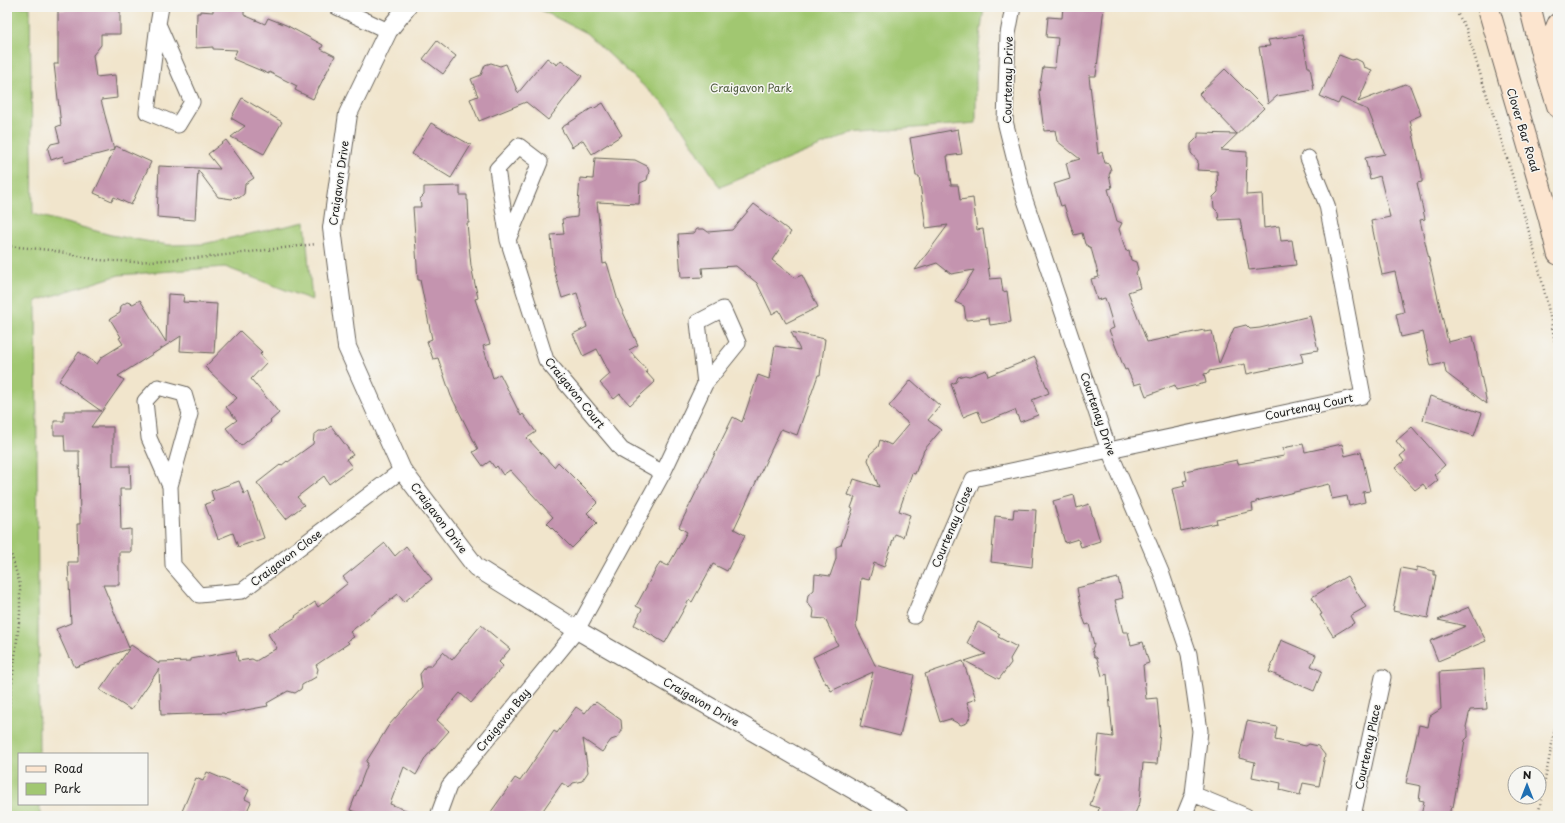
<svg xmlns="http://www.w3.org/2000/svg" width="1565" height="823" font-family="'Playpen Sans',sans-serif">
	<rect width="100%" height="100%" fill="#f6f6f2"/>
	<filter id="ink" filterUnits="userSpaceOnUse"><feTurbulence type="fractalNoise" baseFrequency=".025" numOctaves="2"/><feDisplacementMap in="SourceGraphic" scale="8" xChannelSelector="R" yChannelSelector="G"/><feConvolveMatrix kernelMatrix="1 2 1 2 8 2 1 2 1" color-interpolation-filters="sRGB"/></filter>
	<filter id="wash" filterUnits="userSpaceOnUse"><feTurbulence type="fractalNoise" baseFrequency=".012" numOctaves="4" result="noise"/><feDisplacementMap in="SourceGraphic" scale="16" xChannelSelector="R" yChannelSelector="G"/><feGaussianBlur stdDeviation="0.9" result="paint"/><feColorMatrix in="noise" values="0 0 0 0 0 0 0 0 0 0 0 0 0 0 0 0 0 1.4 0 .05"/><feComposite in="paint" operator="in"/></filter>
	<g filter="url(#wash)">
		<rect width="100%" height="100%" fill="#f1e5cc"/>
		<path fill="#a1c771" stroke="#5e7246" d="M 7,7 L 30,7 L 33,214 L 111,235 L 169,245 L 203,244 L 305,222 L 312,300 L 225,267 L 119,275 L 36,301 L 39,754 L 19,754 L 19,804 L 40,804 L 40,816 L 7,816 Z
			M 535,7 L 984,7 L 976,68 L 976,123 L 852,133 L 720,187 L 671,111 L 586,33 Z"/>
		<g id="blocks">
			<path fill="#c494af" d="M 94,7 L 120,7 L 120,34 L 101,34 L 101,45 L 93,55 L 96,77 L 115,75 L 117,98 L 101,100 L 114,150 L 65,163 L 63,156 L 51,160 L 48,149 L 51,144 L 60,142 L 56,127 L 61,125 L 54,64 L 58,64 L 58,10 L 94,9 Z
				M 213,7 L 244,7 L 244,15 L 265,24 L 268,18 L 286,25 L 323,45 L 321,49 L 335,56 L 313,99 L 295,90 L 297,86 L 269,72 L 269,74 L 233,59 L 237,50 L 213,49 L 213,47 L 196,48 L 197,13 L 200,13 L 200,11 L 213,12 Z
				M 1063,7 L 1104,7 L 1096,76 L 1089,76 L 1098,154 L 1102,152 L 1105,163 L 1109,164 L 1111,170 L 1109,175 L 1112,188 L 1108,189 L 1117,221 L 1122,223 L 1119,229 L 1126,251 L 1129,250 L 1131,260 L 1136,262 L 1138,269 L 1136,273 L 1140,288 L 1128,292 L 1147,342 L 1204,330 L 1204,332 L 1212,331 L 1219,364 L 1234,328 L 1246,325 L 1250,329 L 1260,328 L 1310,316 L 1318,350 L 1301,353 L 1303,362 L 1247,374 L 1245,364 L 1209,371 L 1209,373 L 1204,374 L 1206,383 L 1176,390 L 1175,385 L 1146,396 L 1141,383 L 1134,385 L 1127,369 L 1125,370 L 1109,330 L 1114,328 L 1105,298 L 1097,300 L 1091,279 L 1099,277 L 1091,248 L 1085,244 L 1082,233 L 1074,235 L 1064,205 L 1061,206 L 1054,184 L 1070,179 L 1066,163 L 1080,159 L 1057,141 L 1055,130 L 1044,131 L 1039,92 L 1043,67 L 1055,68 L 1058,38 L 1046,37 L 1048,17 L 1062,18 Z
				M 1302,35 L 1308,67 L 1310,67 L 1314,90 L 1277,96 L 1268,104 L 1259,47 L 1270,46 L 1268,40 Z
				M 437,41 L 456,56 L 443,74 L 423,59 Z
				M 1339,55 L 1352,60 L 1356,59 L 1362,62 L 1364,67 L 1372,70 L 1358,102 L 1405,84 L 1410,86 L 1421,115 L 1410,120 L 1422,175 L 1422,182 L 1417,183 L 1425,219 L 1420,220 L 1448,342 L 1473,336 L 1487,404 L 1446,373 L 1444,363 L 1431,366 L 1423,332 L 1401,337 L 1396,314 L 1404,312 L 1395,272 L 1382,275 L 1371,221 L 1390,217 L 1380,176 L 1370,179 L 1365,158 L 1385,154 L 1368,110 L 1341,98 L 1338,104 L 1320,96 Z
				M 547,58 L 557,65 L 561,60 L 582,76 L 548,120 L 526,102 L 479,121 L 470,99 L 478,96 L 471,79 L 481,75 L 485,65 L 491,63 L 500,66 L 506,64 L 518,93 Z
				M 1225,69 L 1264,108 L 1221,150 L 1247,152 L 1246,195 L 1262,194 L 1264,228 L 1279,226 L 1281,241 L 1292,240 L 1296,265 L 1249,270 L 1240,219 L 1219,220 L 1218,212 L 1214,208 L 1213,197 L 1218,192 L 1217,171 L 1197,170 L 1198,161 L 1191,153 L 1191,144 L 1198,137 L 1198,133 L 1237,134 L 1199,94 Z
				M 242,98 L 282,122 L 264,154 L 231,137 L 245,126 L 231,118 Z
				M 603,103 L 622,135 L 592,154 L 583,140 L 572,147 L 561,128 L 592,108 L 593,109 Z
				M 431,123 L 471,145 L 451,178 L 412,154 Z
				M 958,129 L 962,154 L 947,156 L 951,185 L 958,185 L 960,200 L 973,198 L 977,230 L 983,229 L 990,279 L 1001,278 L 1003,292 L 1007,291 L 1011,322 L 990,325 L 989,318 L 966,320 L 964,306 L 955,302 L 974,270 L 951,274 L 937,263 L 915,270 L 948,225 L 926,228 L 919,176 L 916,176 L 910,138 Z
				M 226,140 L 254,178 L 245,184 L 244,194 L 239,198 L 234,197 L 232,199 L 218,197 L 198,170 L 195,220 L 157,217 L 159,166 L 220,169 L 208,154 Z
				M 116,146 L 151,162 L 131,205 L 114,197 L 112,201 L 94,193 Z
				M 595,158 L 635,160 L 647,166 L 649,171 L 647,180 L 640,183 L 639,204 L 597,202 L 603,264 L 607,263 L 618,301 L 638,345 L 629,350 L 647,370 L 646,372 L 655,382 L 630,405 L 620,394 L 614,399 L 600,383 L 610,374 L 597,349 L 583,356 L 573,334 L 587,327 L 577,293 L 562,298 L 554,270 L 551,235 L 564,234 L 562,219 L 577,217 L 580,178 L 593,179 Z
				M 460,186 L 460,195 L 467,195 L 467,200 L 468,200 L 469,223 L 467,223 L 471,266 L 478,298 L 475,299 L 490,344 L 483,346 L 493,378 L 500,374 L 521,416 L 523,414 L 536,432 L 527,438 L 554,467 L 558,462 L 598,502 L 587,513 L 597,523 L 572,548 L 547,523 L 553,517 L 510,470 L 503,475 L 497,466 L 495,468 L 490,461 L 483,466 L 473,452 L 478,449 L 451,396 L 438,358 L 433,359 L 427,341 L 432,339 L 420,280 L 418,280 L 413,207 L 421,207 L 420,199 L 424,195 L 424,187 Z
				M 754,204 L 791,232 L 772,260 L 795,278 L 802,275 L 818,307 L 786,323 L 779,310 L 772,314 L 757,283 L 736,266 L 702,268 L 703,277 L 681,278 L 678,234 L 694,233 L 697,229 L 704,229 L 708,232 L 732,230 Z
				M 168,294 L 184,295 L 183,302 L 217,304 L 214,353 L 180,351 L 181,336 L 118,376 L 124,380 L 91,427 L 113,427 L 113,466 L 130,466 L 131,489 L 120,489 L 121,530 L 131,529 L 131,552 L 119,552 L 119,585 L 103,585 L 129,648 L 131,645 L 159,664 L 159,662 L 191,661 L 191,659 L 236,651 L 238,661 L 252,659 L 256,661 L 277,648 L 268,634 L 296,617 L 295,616 L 315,602 L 318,607 L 348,583 L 343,577 L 385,543 L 395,556 L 406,546 L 432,579 L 404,602 L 398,594 L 350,632 L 354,637 L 347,641 L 349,643 L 316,665 L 318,669 L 316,677 L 302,685 L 301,689 L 295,693 L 288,691 L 267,703 L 268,706 L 224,714 L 224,713 L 161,715 L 159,669 L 131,710 L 100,690 L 129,649 L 75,667 L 70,657 L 69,658 L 56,629 L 71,623 L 68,562 L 78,562 L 77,524 L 80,524 L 79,451 L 65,451 L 64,435 L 54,435 L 54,421 L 64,421 L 64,411 L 101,411 L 59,381 L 79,352 L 97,364 L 102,357 L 123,344 L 119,338 L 121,337 L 110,319 L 120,313 L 121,306 L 127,302 L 133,304 L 140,300 L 166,342 Z
				M 240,331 L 262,352 L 260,354 L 267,362 L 251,379 L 279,413 L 270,421 L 271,422 L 241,446 L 226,428 L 237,420 L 226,407 L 237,398 L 205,367 Z
				M 791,332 L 825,339 L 820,375 L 818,375 L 797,435 L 781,429 L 734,529 L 745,535 L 727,571 L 713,564 L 692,602 L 689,600 L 665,643 L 634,625 L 642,609 L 636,606 L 660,562 L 668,566 L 687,532 L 679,527 L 733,417 L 742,422 L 758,375 L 769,379 L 775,346 L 800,350 Z
				M 1035,357 L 1049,393 L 1032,400 L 1038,415 L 1020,422 L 1015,410 L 983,423 L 978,411 L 963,417 L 951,384 L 956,382 L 958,377 L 965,375 L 969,376 L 986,370 L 988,376 Z
				M 911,380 L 940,406 L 928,420 L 941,430 L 924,450 L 915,474 L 912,473 L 899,511 L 910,515 L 903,537 L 895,534 L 884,567 L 874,563 L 869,580 L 861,578 L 856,626 L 875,665 L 914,675 L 900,736 L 860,726 L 873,672 L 831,691 L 827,683 L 826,684 L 813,657 L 838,645 L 825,619 L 813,618 L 814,611 L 807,602 L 808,595 L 814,590 L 815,574 L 830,576 L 836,559 L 836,547 L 841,545 L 853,509 L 851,508 L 855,497 L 848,495 L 854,479 L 879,487 L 868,460 L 870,454 L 878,447 L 880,440 L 891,445 L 909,424 L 889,406 Z
				M 1430,396 L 1482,413 L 1474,436 L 1423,420 Z
				M 331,426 L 353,455 L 346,459 L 352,467 L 329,484 L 324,476 L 297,497 L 304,505 L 286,519 L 257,483 L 280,465 L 281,466 L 287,461 L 288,462 L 313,444 L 314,435 L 319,431 L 324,431 Z
				M 1412,427 L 1445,465 L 1434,475 L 1438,480 L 1427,489 L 1423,484 L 1415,490 L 1395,468 L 1404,461 L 1400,456 L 1405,452 L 1396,441 Z
				M 1303,444 L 1305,452 L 1342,444 L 1345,456 L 1361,452 L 1370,491 L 1363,492 L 1365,502 L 1349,506 L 1347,496 L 1332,499 L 1329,484 L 1256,501 L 1256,503 L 1252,504 L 1253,511 L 1216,519 L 1217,523 L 1181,531 L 1172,489 L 1185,486 L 1183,481 L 1187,480 L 1185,471 L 1237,460 L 1238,464 L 1284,456 L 1283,448 Z
				M 239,481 L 244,494 L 248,491 L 264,538 L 238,547 L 233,533 L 218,539 L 205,504 L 214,501 L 211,491 Z
				M 1074,495 L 1077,508 L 1089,504 L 1100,541 L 1081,547 L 1078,539 L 1065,543 L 1053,501 Z
				M 1014,509 L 1036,510 L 1032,567 L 991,562 L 995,516 L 1013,518 Z
				M 1417,567 L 1434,571 L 1434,575 L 1436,575 L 1428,618 L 1393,611 L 1401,568 L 1417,571 Z
				M 1347,576 L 1366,607 L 1350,616 L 1354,623 L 1333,636 L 1320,615 L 1322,614 L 1312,597 Z
				M 1118,578 L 1123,598 L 1115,600 L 1123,632 L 1128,632 L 1131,645 L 1143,642 L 1149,663 L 1143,665 L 1146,699 L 1157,698 L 1160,731 L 1157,764 L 1143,763 L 1140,802 L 1134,816 L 1097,816 L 1099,808 L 1090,805 L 1101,775 L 1095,774 L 1099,735 L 1113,737 L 1107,674 L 1102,676 L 1097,658 L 1094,656 L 1092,649 L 1094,645 L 1089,624 L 1086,625 L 1082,615 L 1077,588 Z
				M 1469,607 L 1486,641 L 1438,661 L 1430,641 L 1466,626 L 1438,620 Z
				M 978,622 L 1000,634 L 998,637 L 1017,647 L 1010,659 L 1011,663 L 999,679 L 965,661 L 986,654 L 967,643 Z
				M 481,625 L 510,649 L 499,662 L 503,666 L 471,703 L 460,693 L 437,720 L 449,731 L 426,757 L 416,775 L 404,767 L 390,804 L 419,815 L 418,816 L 366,816 L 350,810 L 368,763 L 366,762 L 389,725 L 422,688 L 420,674 L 426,666 L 431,666 L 443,652 L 452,660 Z
				M 1281,640 L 1316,655 L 1311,666 L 1322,671 L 1314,691 L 1269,672 Z
				M 963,661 L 976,699 L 967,702 L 971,714 L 967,723 L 961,725 L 950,719 L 940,722 L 925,674 Z
				M 1484,669 L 1487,709 L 1470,710 L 1466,727 L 1468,731 L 1468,737 L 1465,740 L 1453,807 L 1451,806 L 1449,816 L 1421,816 L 1424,801 L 1419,800 L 1421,786 L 1406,783 L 1419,725 L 1428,727 L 1430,716 L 1441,709 L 1439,672 Z
				M 596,702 L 621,720 L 622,731 L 617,738 L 611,740 L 602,752 L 583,739 L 588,772 L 582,781 L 573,783 L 569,788 L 562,783 L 539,816 L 488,816 L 515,778 L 520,781 L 554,731 L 557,733 L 576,707 L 585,713 L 593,703 L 594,704 Z
				M 1247,721 L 1277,727 L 1275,740 L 1306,746 L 1309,744 L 1318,746 L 1325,755 L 1319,786 L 1303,783 L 1300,795 L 1280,790 L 1281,783 L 1252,777 L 1255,762 L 1239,758 Z
				M 207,772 L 249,790 L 245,799 L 251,802 L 245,816 L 180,816 L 196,778 L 203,781 Z"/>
		</g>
	</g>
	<g filter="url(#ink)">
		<use href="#blocks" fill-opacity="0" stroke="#67625a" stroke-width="1"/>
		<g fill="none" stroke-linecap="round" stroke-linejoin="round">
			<g stroke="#67625a" stroke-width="17">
				<path id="minor" d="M 337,7 L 388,31
					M 1013,7 L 1008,34 L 1005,121 L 1024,197 L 1109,450 L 1161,572 L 1189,654 L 1200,731 L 1193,794 L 1184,816
					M 158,24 L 192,102 L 178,125 L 147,112 Z
					M 158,24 L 161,7
					M 519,146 L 540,162 L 508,240 L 497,169 Z
					M 508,240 L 546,360 L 622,450 L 663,473
					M 158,387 L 184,394 L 190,414 L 170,486 L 149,438 L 145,401 Z
					M 170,486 L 173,565 L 199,595 L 242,591 L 402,470
					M 914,616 L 973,479 L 1363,396 L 1327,205 L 1308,158
					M 1193,794 L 1246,816
					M 438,816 L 449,786 L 577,630 L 663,473 L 705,384 L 738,343 L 723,309 L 698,322 L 705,384
					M 1353,816 L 1383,677"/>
			</g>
			<g stroke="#67625a" stroke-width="20">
				<path id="tertiary" d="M 407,7 L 388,31 L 348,114 L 332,228 L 347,347 L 402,470 L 476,567 L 577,630 L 899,816"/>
			</g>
			<g stroke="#67625a" stroke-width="23">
				<path id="secondary" d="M 1488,7 L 1549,217 L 1558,254
					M 1530,7 L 1543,59 L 1558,107
					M 1543,59 L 1558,24"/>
			</g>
			<path stroke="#67625a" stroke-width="2.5" stroke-dasharray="1 3" stroke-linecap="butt" d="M 1458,7 L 1457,13 L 1466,28 C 1499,138 1540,247 1558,360
				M 7,246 L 50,250 L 98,260 L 135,262 L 209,257 L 316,244
				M 7,540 L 20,585 L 20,614 L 7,725
				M 1538,816 L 1558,713"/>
			<use href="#minor" stroke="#fff" stroke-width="15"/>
			<use href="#tertiary" stroke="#fff" stroke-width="18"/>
			<use href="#secondary" stroke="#fce5cf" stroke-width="21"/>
		</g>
	</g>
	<g text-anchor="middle" stroke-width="3" stroke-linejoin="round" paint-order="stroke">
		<g font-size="11" fill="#1c1c1c" stroke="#f6f6f2">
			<text transform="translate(1008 80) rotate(-89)" y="4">Courtenay Drive</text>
			<text transform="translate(1523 130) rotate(73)" y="4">Clover Bar Road</text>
			<text transform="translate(339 183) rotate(-82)" y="4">Craigavon Drive</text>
			<text transform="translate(575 393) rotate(51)" y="4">Craigavon Court</text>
			<text transform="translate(1309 407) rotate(-12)" y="4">Courtenay Court</text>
			<text transform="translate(1098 414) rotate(71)" y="4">Courtenay Drive</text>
			<text transform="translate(439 518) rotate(53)" y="4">Craigavon Drive</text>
			<text transform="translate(952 527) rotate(-67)" y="4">Courtenay Close</text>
			<text transform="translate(286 558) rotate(-37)" y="4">Craigavon Close</text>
			<text transform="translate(701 702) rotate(30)" y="4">Craigavon Drive</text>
			<text transform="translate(503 720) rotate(-51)" y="4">Craigavon Bay</text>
			<text transform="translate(1368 747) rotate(-78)" y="4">Courtenay Place</text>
		</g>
		<g font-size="11" fill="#4b583a" stroke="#f6f6f2">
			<text x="751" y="92">Craigavon Park</text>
		</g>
	</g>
	<rect width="1565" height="823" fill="none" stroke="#f6f6f2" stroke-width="24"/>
	<rect x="18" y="753" width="130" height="52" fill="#f6f6f2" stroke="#9f9f9c"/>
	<rect x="26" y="766" width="20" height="6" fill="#fce5cf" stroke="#9f9f9c"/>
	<text x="54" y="773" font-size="12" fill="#1c1c1c">Road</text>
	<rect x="26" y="783" width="20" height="12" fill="#a1c771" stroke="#9f9f9c"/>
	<text x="54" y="793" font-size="12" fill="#1c1c1c">Park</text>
	<g transform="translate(1527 785)"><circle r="19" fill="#f6f6f2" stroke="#9f9f9c"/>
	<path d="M0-3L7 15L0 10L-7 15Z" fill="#1f6fb2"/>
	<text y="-6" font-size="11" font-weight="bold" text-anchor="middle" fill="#1c1c1c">N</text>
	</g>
</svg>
